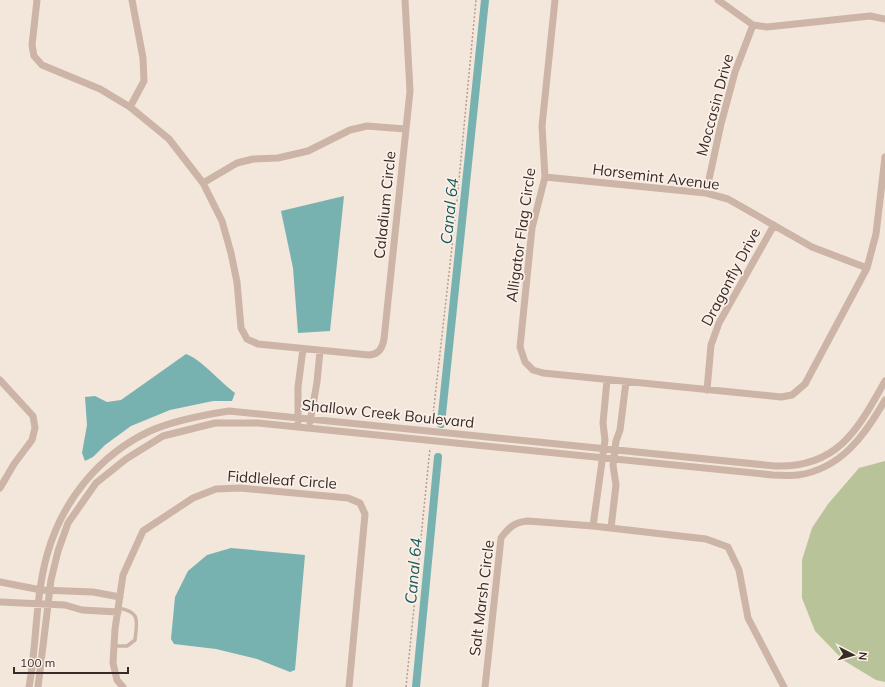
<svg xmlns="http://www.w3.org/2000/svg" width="885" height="687" font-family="Mulish,sans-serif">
	<rect width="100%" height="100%" fill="#f3e6db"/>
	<path fill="#b9c39a" d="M 885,461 L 885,682 L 876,680 L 843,660 L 815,631 L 802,598 L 802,560 L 812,528 L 828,504 L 859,468 Z"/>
	<path fill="#78b2b0" d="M 344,196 L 330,331 L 298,333 L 293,268 L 281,211 Z
		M 186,354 C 201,359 220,382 235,393 L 232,401 L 213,401 L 170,410 L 131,426 L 105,445 L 93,457 L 85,461 L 82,453 L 87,425 L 85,397 L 95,396 L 107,402 L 121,400 Z
		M 231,548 L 305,555 L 295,670 L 290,672 L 257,659 L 216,649 L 174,644 L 171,639 L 175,597 L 188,571 L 207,555 Z"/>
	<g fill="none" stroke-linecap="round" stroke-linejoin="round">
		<path stroke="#78b2b0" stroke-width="8" d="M 441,424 L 485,0
			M 416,687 L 438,457"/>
		<path stroke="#b89e90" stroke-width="1.5" stroke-dasharray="2 2" stroke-linecap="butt" d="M 432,424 L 456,211 L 476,0
			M 406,687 L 430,448"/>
		<path stroke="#ccb4a6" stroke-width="3.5" d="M 114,646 L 127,646 L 135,640 C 137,620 141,612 118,608"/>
		<path stroke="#ccb4a6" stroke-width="7" d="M 37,0 L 32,45 L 34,56 L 42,65 L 100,89 L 130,107 L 169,139 L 203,183 L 222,221 L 231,253 L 237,282 L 241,328 L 247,339 L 258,344 L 369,355 C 379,354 382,349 384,339 L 410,91 L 405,0
			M 555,0 L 542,126 L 545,177 L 532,228 L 520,347 L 525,362 L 533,370 L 543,373 L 781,397 L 792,395 L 805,384 L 867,268 L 876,234 L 885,157
			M 718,0 L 753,25 L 767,27 L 870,16 L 885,19
			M 130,107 L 144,81 L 143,58 L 132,0
			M 545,177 L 706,193 L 728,199 L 812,247 L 867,268
			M 203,183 L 237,163 L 253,159 L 278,158 L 308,151 L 350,130 L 367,126 L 405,129
			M 706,193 L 721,124 L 735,72 L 753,25
			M 0,380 L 33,416 L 35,428 L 32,440 L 14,464 L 0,488
			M 707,390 L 711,345 L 719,323 L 774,225
			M 298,422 L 298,387 L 303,349
			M 310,422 L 317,382 L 320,351
			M 593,526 L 605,440 L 603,423 L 607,380
			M 611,528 L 616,485 L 613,465 L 616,441 L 620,430 L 626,382
			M 0,582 L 41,590 L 93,592 L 120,597
			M 0,602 L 65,605 L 82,610 L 118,612
			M 29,687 C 37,644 35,598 47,555 C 62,501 99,455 150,431 C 175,420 203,415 229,411 L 775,466 C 838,468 858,429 885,381
			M 38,687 L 51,580 L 58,551 L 68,523 L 96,483 L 126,459 L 163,436 L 215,423 L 258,423 L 773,475 C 781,475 790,476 798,475 C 841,469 865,435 885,400
			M 123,687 L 117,680 L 113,663 L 115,629 L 123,575 L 143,531 L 193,498 L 216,489 L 240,488 L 348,498 L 360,503 L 365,514 L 349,687
			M 485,687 L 501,538 C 509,527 515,522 528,521 L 593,526 L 706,539 L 728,547 L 739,570 L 748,618 L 784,687"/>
	</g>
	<g text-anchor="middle" stroke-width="3.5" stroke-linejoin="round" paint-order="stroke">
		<g font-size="15" fill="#382b27" stroke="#fbf0e8">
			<text transform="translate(715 105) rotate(-75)" y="5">Moccasin Drive</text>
			<text transform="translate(656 177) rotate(7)" y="5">Horsemint Avenue</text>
			<text transform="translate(385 205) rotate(-84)" y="5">Caladium Circle</text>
			<text transform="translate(521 235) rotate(-82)" y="5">Alligator Flag Circle</text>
			<text transform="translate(731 277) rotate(-62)" y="5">Dragonfly Drive</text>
			<text transform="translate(388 414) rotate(6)" y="5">Shallow Creek Boulevard</text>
			<text transform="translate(282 480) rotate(4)" y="5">Fiddleleaf Circle</text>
			<text transform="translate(482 598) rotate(-83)" y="5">Salt Marsh Circle</text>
		</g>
		<g font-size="16" font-style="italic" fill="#1a5c5b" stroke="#fbf0e8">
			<text transform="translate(449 211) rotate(-84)" y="6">Canal 64</text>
			<text transform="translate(413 571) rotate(-85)" y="6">Canal 64</text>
		</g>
	</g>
	<g transform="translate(853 655) rotate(96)" stroke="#fbf0e8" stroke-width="3" paint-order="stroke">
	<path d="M0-3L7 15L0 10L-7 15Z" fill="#382b27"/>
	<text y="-6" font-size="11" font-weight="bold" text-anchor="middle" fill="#382b27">N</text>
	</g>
	<path d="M14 667v6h114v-6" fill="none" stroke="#382b27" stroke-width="2"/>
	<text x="20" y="667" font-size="12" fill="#382b27" stroke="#fbf0e8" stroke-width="3" paint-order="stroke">100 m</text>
</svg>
